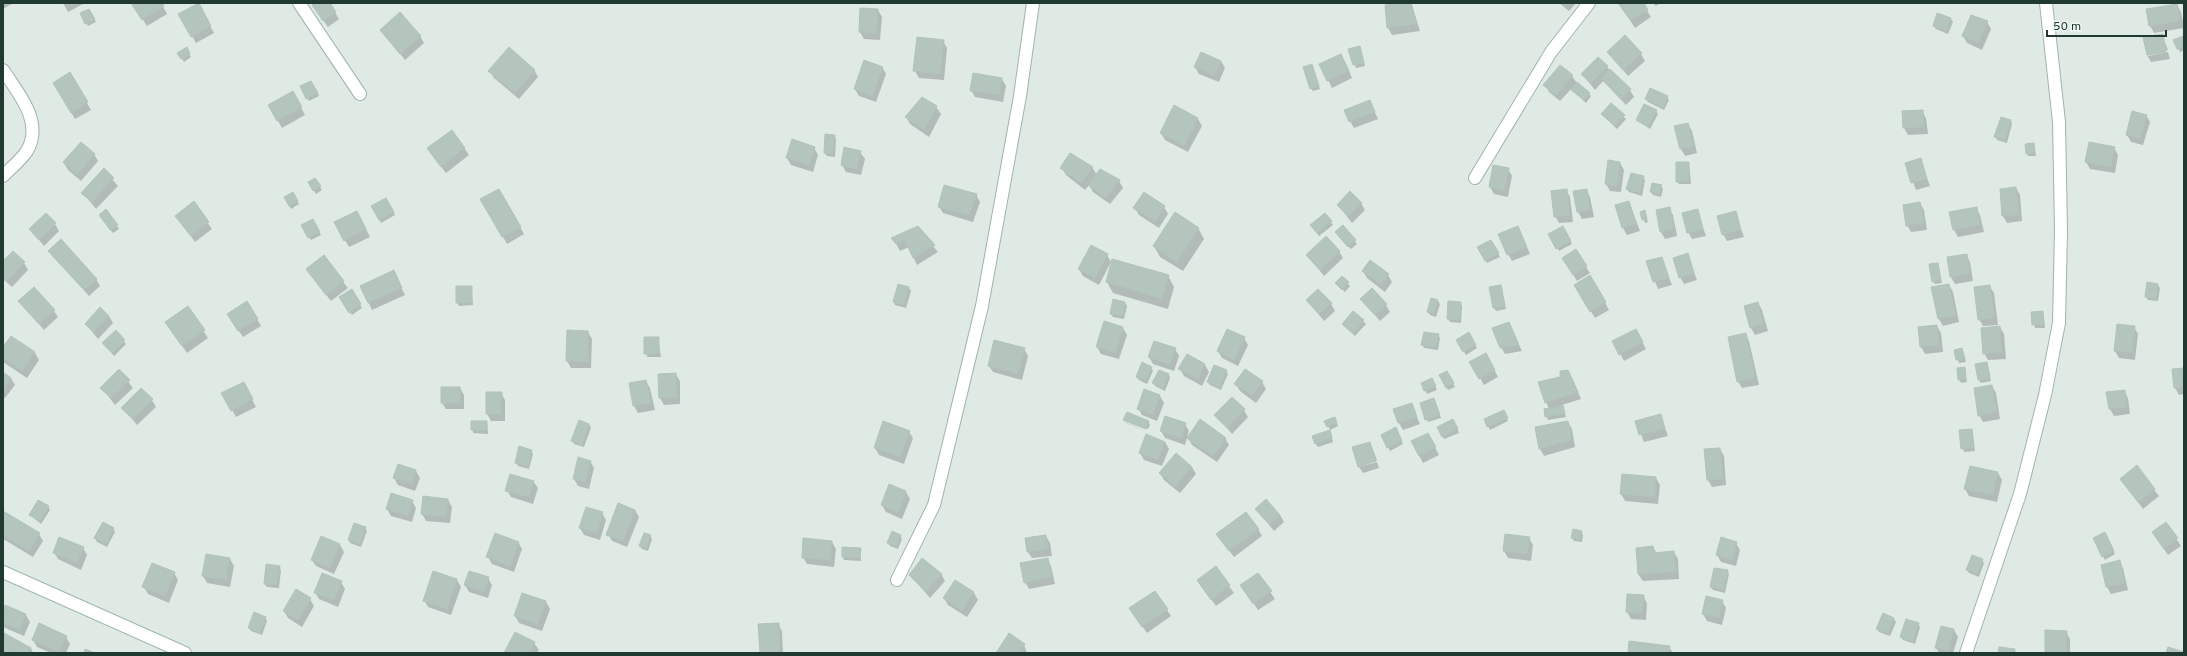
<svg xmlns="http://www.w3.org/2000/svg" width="2187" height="656" font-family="Overpass,sans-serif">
	<rect width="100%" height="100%" fill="#dfeae5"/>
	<path fill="#0003" d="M 3,3 L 11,3 L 12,4 L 3,9 Z
		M 63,3 L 85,3 L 68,12 Z
		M 132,3 L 161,3 L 167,14 L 147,26 Z
		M 317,3 L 329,3 L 339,19 L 328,27 L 318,12 Z
		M 1411,3 L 1420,31 L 1392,35 L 1388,28 L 1386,6 Z
		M 1559,3 L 1576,3 L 1569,11 Z
		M 1619,3 L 1642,3 L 1651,17 L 1635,28 Z
		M 1653,3 L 1660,3 L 1656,6 Z
		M 198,4 L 214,33 L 196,43 L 180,15 Z
		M 2177,5 L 2181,12 L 2184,28 L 2154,33 L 2150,26 L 2147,10 Z
		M 861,9 L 878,10 L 882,17 L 880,40 L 864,39 L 860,32 Z
		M 89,10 L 96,22 L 88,26 L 81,14 Z
		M 1971,16 L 1987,22 L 1991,29 L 1982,50 L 1967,43 L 1963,36 Z
		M 1951,19 L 1953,22 L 1948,34 L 1936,29 L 1934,26 Z
		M 381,30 L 420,36 L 424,43 L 405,60 Z
		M 2162,35 L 2168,50 L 2148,54 L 2148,56 L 2168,52 L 2170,59 L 2151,62 L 2147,55 Z
		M 2183,37 L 2184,50 L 2180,52 L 2174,40 Z
		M 943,41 L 947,48 L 944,80 L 919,78 L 915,71 Z
		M 186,49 L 191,57 L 184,62 L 179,53 Z
		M 1350,50 L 1361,51 L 1365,66 L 1356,68 Z
		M 1608,52 L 1641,54 L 1645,61 L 1628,76 Z
		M 1221,61 L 1225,68 L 1219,82 L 1199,74 L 1195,67 Z
		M 1345,62 L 1352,78 L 1332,88 L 1321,65 Z
		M 882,67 L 886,74 L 876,102 L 859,96 L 855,89 Z
		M 1607,67 L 1630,90 L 1634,97 L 1626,105 L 1603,81 L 1595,90 L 1582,74 Z
		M 1313,68 L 1320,89 L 1313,91 L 1311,88 Z
		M 534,70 L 538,77 L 519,99 L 494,78 L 490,71 Z
		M 70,74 L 91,110 L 75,119 L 54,83 Z
		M 1572,76 L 1577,83 L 1591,96 L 1586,103 L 1571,89 L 1560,101 L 1549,92 L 1545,85 Z
		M 1002,79 L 1006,86 L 1003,102 L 975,97 L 971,90 Z
		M 311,82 L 319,96 L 309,101 L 301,87 Z
		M 293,92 L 305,115 L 282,128 L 269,105 Z
		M 1667,97 L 1669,100 L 1664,110 L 1648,102 L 1646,99 Z
		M 1611,104 L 1626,119 L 1617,129 L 1602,114 Z
		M 936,107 L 941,114 L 929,137 L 910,124 L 906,117 Z
		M 1373,108 L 1378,119 L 1354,128 L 1350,121 Z
		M 1656,111 L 1658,114 L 1650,129 L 1637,120 Z
		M 1922,111 L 1926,118 L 1928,134 L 1908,135 L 1904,128 L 1903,112 Z
		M 2146,115 L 2150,122 L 2143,145 L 2131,142 L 2127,135 Z
		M 1198,119 L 1202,126 L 1188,152 L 1165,140 L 1161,133 Z
		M 2011,121 L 2012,124 L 2007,143 L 1997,140 L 1996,137 Z
		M 1688,124 L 1692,131 L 1697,153 L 1685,156 L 1681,149 Z
		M 452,131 L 469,155 L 446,173 L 428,149 Z
		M 834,136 L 836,139 L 835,157 L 827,156 L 825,153 Z
		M 2034,144 L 2036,156 L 2028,156 L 2027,153 Z
		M 814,148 L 818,155 L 813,172 L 791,165 L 787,158 Z
		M 2114,148 L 2118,155 L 2115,173 L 2090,169 L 2086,162 Z
		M 860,152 L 865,159 L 861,175 L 846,172 L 842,165 Z
		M 94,154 L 98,161 L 81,181 L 68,170 L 64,163 Z
		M 1920,159 L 1930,186 L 1916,190 L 1906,163 Z
		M 1620,163 L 1624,170 L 1621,192 L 1610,191 L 1606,184 Z
		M 1689,163 L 1691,184 L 1679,184 L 1677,181 Z
		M 1494,166 L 1508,169 L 1512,176 L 1508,197 L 1494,194 L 1490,187 Z
		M 1092,167 L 1097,175 L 1100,170 L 1119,181 L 1123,188 L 1110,204 L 1093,192 L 1089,185 L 1085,190 L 1066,175 L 1062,168 Z
		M 104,170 L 118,186 L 96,209 L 83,193 Z
		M 1643,177 L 1645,180 L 1642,196 L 1629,192 L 1627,189 Z
		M 315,179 L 322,190 L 316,194 L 309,183 Z
		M 1661,186 L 1663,189 L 1661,197 L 1653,195 L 1651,192 Z
		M 2016,188 L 2020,195 L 2022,221 L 2007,223 L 2003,216 Z
		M 499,190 L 524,234 L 507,244 L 482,200 Z
		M 1566,190 L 1570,197 L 1573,222 L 1559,223 L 1555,216 Z
		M 1586,190 L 1590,197 L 1594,217 L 1582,219 L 1578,212 Z
		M 293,193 L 299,204 L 291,209 L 285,198 Z
		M 976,195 L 980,202 L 973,222 L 943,213 L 939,206 Z
		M 386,199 L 395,215 L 381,223 L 372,207 Z
		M 1629,202 L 1640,231 L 1627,235 L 1623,228 Z
		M 193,203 L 212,229 L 195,242 L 176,216 Z
		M 1361,203 L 1365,210 L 1352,223 L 1338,205 Z
		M 1920,203 L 1924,210 L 1927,230 L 1911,232 L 1907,225 Z
		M 1164,207 L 1168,214 L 1159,228 L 1139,215 L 1135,208 Z
		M 1669,208 L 1673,215 L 1677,236 L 1665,239 L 1661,232 Z
		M 1976,208 L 1980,215 L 1984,232 L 1958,237 L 1954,230 L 1950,213 Z
		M 106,210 L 119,229 L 113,233 L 102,218 Z
		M 1697,210 L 1706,236 L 1692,239 L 1688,232 Z
		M 1644,211 L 1648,222 L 1645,223 L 1641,212 Z
		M 1735,213 L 1744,237 L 1727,241 L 1723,234 Z
		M 361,219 L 370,237 L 349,247 L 345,240 Z
		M 313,221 L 321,235 L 311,240 L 303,226 Z
		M 1331,222 L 1333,225 L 1319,236 L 1313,228 Z
		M 55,224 L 59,231 L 44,246 L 30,229 Z
		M 1343,226 L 1357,244 L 1351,249 L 1338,235 Z
		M 917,227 L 938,252 L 917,265 L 909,247 L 900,251 L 893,238 Z
		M 1198,228 L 1204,239 L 1183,271 L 1160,257 L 1154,246 Z
		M 1563,228 L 1572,244 L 1559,251 L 1550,235 Z
		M 1521,234 L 1530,254 L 1512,261 L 1508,254 Z
		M 1491,241 L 1500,257 L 1487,263 L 1478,248 Z
		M 49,251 L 96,279 L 100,286 L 89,296 Z
		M 1339,251 L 1343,258 L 1324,276 L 1307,255 Z
		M 1687,254 L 1697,280 L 1684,284 L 1680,277 Z
		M 1107,255 L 1111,262 L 1099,285 L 1083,276 L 1079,269 Z
		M 1966,255 L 1970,262 L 1973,281 L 1955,284 L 1951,277 Z
		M 323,257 L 348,288 L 331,301 L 307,270 Z
		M 1661,258 L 1672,285 L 1658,289 L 1647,262 Z
		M 1113,260 L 1168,276 L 1174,287 L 1168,309 L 1113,293 L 1107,282 Z
		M 3,262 L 24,263 L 28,270 L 12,287 L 3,279 Z
		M 1370,262 L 1388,275 L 1392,282 L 1385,292 L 1367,278 L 1363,271 Z
		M 1938,264 L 1942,283 L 1935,284 L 1933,281 Z
		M 1567,265 L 1586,267 L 1590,273 L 1577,281 Z
		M 1590,276 L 1609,310 L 1595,318 L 1575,285 Z
		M 1342,277 L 1350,286 L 1345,292 L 1336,283 Z
		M 397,279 L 405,295 L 372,310 L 361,286 Z
		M 898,285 L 909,288 L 911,291 L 906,308 L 895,305 L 894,302 Z
		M 1949,285 L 1953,292 L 1959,322 L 1943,326 L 1939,319 Z
		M 2158,285 L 2160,288 L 2158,301 L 2148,300 L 2146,297 Z
		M 1501,286 L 1506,309 L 1496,311 L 1494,308 Z
		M 471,287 L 473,305 L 459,306 L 457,302 Z
		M 1990,287 L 1994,293 L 1998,325 L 1983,326 L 1979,319 Z
		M 351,290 L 362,308 L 352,315 L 340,298 Z
		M 1361,299 L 1386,305 L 1390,312 L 1380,321 Z
		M 1431,299 L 1438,301 L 1440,304 L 1436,317 L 1430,315 L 1428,311 Z
		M 1307,300 L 1331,304 L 1335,311 L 1324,321 Z
		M 19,301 L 54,311 L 58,317 L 44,330 Z
		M 247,302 L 261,326 L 243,337 L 232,321 Z
		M 1125,303 L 1127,306 L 1124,319 L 1113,317 L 1111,314 Z
		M 1460,303 L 1462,306 L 1461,323 L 1450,322 L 1448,319 Z
		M 1758,303 L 1762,310 L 1768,331 L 1755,335 L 1751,328 Z
		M 188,307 L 208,338 L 187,353 L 170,329 Z
		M 1353,312 L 1366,324 L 1355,336 L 1343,324 Z
		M 2043,312 L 2045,328 L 2035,328 L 2032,313 Z
		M 109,316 L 113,323 L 98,339 L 86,324 Z
		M 1509,324 L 1522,351 L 1505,354 L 1501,347 Z
		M 2118,325 L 2134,327 L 2138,334 L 2135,360 L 2119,358 L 2115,351 Z
		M 1937,326 L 1941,333 L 1943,352 L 1925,354 L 1921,347 Z
		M 2000,327 L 2004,334 L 2006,359 L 1988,360 L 1984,353 Z
		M 1123,328 L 1127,335 L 1119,359 L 1101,354 L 1097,347 Z
		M 1636,330 L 1646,349 L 1624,361 L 1614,342 Z
		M 116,332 L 126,344 L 114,356 L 106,346 Z
		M 588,332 L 592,339 L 591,368 L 571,368 L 567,361 Z
		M 1468,334 L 1477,348 L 1466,355 L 1457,340 Z
		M 1745,334 L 1749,341 L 1759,385 L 1742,388 L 1738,381 Z
		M 1438,335 L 1440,338 L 1438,350 L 1424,348 L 1422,344 Z
		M 11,337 L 35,353 L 39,360 L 27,378 L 3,362 L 3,349 Z
		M 645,338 L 658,338 L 661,357 L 647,357 Z
		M 1244,338 L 1248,345 L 1238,366 L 1222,358 L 1218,351 Z
		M 1024,349 L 1028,356 L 1022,380 L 993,372 L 989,366 Z
		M 1175,349 L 1179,356 L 1174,371 L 1153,364 L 1149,357 Z
		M 1962,349 L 1966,362 L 1959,363 L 1955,350 Z
		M 1486,354 L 1498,377 L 1484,385 L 1471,362 Z
		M 1187,355 L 1205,365 L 1209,372 L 1202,386 L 1184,376 L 1180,369 Z
		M 1987,363 L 1991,381 L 1981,383 L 1979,380 Z
		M 1151,367 L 1153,371 L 1147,384 L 1139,380 L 1137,377 Z
		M 1964,368 L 1967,382 L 1961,383 L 1959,379 Z
		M 2184,369 L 2184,394 L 2179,395 L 2175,388 Z
		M 119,370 L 133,388 L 115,405 L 102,388 Z
		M 1159,371 L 1169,375 L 1170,378 L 1165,391 L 1155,386 L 1154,383 Z
		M 1226,371 L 1228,374 L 1221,390 L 1210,385 L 1208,382 Z
		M 1447,372 L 1455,387 L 1448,390 L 1441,376 Z
		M 3,373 L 11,378 L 15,385 L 5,398 L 3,397 Z
		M 676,375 L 680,381 L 680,404 L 664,405 L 660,398 Z
		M 1572,378 L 1581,399 L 1562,405 L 1566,417 L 1548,420 L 1545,410 L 1549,409 L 1546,402 Z
		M 646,381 L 650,388 L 655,410 L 638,413 L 634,406 L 630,384 Z
		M 1262,382 L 1266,389 L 1256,403 L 1240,391 L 1236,384 Z
		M 1433,382 L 1437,390 L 1427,394 L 1422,383 Z
		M 1992,386 L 1996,393 L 2000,419 L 1983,422 L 1979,415 Z
		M 460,388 L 464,395 L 464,409 L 446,409 L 442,403 Z
		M 247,390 L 256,407 L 236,417 L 223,393 Z
		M 1144,390 L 1160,396 L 1164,403 L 1157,421 L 1142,415 L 1138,408 Z
		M 2124,391 L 2128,398 L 2130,414 L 2114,416 L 2110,409 L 2107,393 Z
		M 501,393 L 505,400 L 505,421 L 491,421 L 487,414 Z
		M 1232,398 L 1244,410 L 1248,417 L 1232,434 L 1216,415 Z
		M 1434,399 L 1441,418 L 1428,422 L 1426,419 Z
		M 152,400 L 156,407 L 137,425 L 123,408 Z
		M 1411,404 L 1420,424 L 1403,430 L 1399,423 Z
		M 1127,413 L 1148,421 L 1150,425 L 1148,429 L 1125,420 L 1125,422 L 1147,432 L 1126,423 L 1124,420 Z
		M 1505,414 L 1508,421 L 1490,430 L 1485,420 Z
		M 1660,415 L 1668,436 L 1644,442 L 1636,421 Z
		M 1326,421 L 1336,421 L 1338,426 L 1330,430 Z
		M 472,422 L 487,422 L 488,434 L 473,433 Z
		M 1568,422 L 1572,429 L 1575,447 L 1544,456 L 1540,449 L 1536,428 Z
		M 589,424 L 591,428 L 584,447 L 574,444 L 573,441 Z
		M 1185,424 L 1189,431 L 1185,445 L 1165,438 L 1161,431 Z
		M 1455,424 L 1459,433 L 1444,439 L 1443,436 Z
		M 1395,429 L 1403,444 L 1390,451 L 1382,435 Z
		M 1972,430 L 1975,451 L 1964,452 L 1961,431 Z
		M 909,432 L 913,438 L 904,464 L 879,455 L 875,448 Z
		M 1331,434 L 1333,442 L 1318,447 L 1316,444 Z
		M 1188,438 L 1225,438 L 1229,445 L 1217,462 L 1192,445 Z
		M 1432,441 L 1439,455 L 1423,463 L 1412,442 Z
		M 1165,442 L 1169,449 L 1162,466 L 1144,460 L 1140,453 Z
		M 1370,443 L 1377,460 L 1359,465 Z
		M 1720,449 L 1724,456 L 1726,485 L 1712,487 L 1708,480 Z
		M 531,451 L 533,454 L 529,469 L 518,466 L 516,462 Z
		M 1176,454 L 1192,467 L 1196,474 L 1180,493 L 1164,480 L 1160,473 Z
		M 590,461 L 594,468 L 589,489 L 578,486 L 574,479 Z
		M 1377,462 L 1379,468 L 1363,473 L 1359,467 Z
		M 1971,467 L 1998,473 L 2002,480 L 1997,502 L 1969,496 L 1965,489 Z
		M 2136,467 L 2159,496 L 2143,509 L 2121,479 Z
		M 416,471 L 420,478 L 415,491 L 398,485 L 394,478 Z
		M 1656,478 L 1660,485 L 1658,504 L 1625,501 L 1621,494 Z
		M 533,481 L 538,488 L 533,504 L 511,497 L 507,490 Z
		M 906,492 L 910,499 L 902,519 L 886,512 L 882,505 Z
		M 448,500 L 452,507 L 450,523 L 426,521 L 422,514 Z
		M 412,501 L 416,508 L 412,522 L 391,516 L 387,509 Z
		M 48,507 L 50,510 L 41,524 L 30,515 Z
		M 1256,509 L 1280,515 L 1284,522 L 1274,531 Z
		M 635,510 L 639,517 L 627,547 L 612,541 L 608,534 Z
		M 3,512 L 39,534 L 43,541 L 33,557 L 3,539 Z
		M 602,513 L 606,520 L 600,540 L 584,535 L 580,528 Z
		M 2166,523 L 2181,546 L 2168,555 L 2153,533 Z
		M 365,528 L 367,531 L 361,547 L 350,543 L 349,540 Z
		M 113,529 L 115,532 L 107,547 L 97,542 L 95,538 Z
		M 1258,529 L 1262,536 L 1234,557 L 1222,541 Z
		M 1581,532 L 1583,535 L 1582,542 L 1574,541 L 1572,538 Z
		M 2104,534 L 2115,554 L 2105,560 L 2094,539 Z
		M 650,536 L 652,539 L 648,551 L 642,549 L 640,546 Z
		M 900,536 L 902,539 L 898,549 L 890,546 L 888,543 Z
		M 1046,536 L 1050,543 L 1052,556 L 1032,558 L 1028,552 Z
		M 1529,538 L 1533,545 L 1531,561 L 1508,558 L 1504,551 Z
		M 518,542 L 522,549 L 514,572 L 492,564 L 488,557 Z
		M 832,542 L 836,549 L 834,567 L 807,564 L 803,557 Z
		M 1736,543 L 1740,550 L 1736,566 L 1721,562 L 1717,555 Z
		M 340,545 L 344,552 L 334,574 L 316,566 L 312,560 Z
		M 1653,547 L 1657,554 L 1674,552 L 1678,559 L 1679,579 L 1643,581 L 1638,574 L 1637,549 Z
		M 83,548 L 87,555 L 81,570 L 58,559 L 54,552 Z
		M 860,549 L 861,561 L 844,560 L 843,556 Z
		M 230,559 L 234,566 L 230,587 L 207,583 L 203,576 Z
		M 1047,559 L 1051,566 L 1055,584 L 1029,589 L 1025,582 Z
		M 1982,560 L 1984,563 L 1979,577 L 1969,573 L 1967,570 Z
		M 2119,561 L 2123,568 L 2128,590 L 2111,594 L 2107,587 L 2102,565 Z
		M 279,566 L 281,570 L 279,588 L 267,587 L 265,584 Z
		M 1215,567 L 1234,593 L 1216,606 L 1202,587 Z
		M 1727,571 L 1729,574 L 1725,593 L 1713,590 L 1711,587 Z
		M 174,573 L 178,580 L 169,603 L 148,594 L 144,587 Z
		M 941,574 L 945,581 L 930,598 L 910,575 Z
		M 1258,574 L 1275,599 L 1258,610 L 1246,592 Z
		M 488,578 L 492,585 L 488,598 L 469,592 L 465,585 Z
		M 457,580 L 461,587 L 451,615 L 428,607 L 424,600 Z
		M 955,581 L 974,593 L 978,600 L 967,617 L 948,605 L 944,598 Z
		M 341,582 L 345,589 L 338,607 L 319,599 L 315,592 Z
		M 523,594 L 546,602 L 550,609 L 542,631 L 519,623 L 515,616 Z
		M 1628,595 L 1643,596 L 1647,603 L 1646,620 L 1631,619 L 1627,612 Z
		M 310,599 L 314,606 L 302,627 L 288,618 L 284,611 Z
		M 1722,601 L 1726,608 L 1722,625 L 1707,621 L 1703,614 Z
		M 6,606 L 26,615 L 30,622 L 24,636 L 3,627 L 3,612 Z
		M 1167,610 L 1171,616 L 1147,633 L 1135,616 Z
		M 265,618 L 267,621 L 262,635 L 251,631 L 249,628 Z
		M 1894,619 L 1896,622 L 1890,636 L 1879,632 L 1877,629 Z
		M 778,624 L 782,631 L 783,653 L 761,653 Z
		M 1918,624 L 1920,627 L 1915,644 L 1903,640 L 1901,637 Z
		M 1954,630 L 1958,637 L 1953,653 L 1939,653 L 1936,648 Z
		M 2066,632 L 2070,639 L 2070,653 L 2046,653 Z
		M 5,634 L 31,648 L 33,653 L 3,653 Z
		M 66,637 L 70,644 L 66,653 L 51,653 L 37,647 L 33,640 Z
		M 534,643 L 539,650 L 537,653 L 505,653 Z
		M 1024,645 L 1027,653 L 997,653 Z
		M 1669,647 L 1673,653 L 1629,653 Z"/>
	<path fill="#b4c5be" stroke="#b1c3bb" d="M 131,3 L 162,3 L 164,6 L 142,20 Z
		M 199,3 L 211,26 L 191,37 L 178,14 Z
		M 316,3 L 330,3 L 336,12 L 323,21 L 312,5 Z
		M 1398,3 L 1411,3 L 1417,24 L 1387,28 L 1385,5 Z
		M 1618,3 L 1644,3 L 1648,10 L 1631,21 Z
		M 2177,4 L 2180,21 L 2149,26 L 2146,9 Z
		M 860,8 L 878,9 L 877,34 L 859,32 Z
		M 89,9 L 95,19 L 85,24 L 80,13 Z
		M 400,12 L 421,36 L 400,54 L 380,30 Z
		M 1937,13 L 1951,18 L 1947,31 L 1933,26 Z
		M 1971,15 L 1988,21 L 1978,43 L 1962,36 Z
		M 2163,34 L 2166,52 L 2147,55 L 2143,37 Z
		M 1625,35 L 1642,53 L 1623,70 L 1607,52 Z
		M 2183,36 L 2184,47 L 2177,49 L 2173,40 Z
		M 917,37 L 944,40 L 940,74 L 913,71 Z
		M 1360,46 L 1364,63 L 1353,65 L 1348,49 Z
		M 187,47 L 190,54 L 181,59 L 177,53 Z
		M 509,47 L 535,70 L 515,93 L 488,71 Z
		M 1201,52 L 1221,61 L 1215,76 L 1194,67 Z
		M 1341,54 L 1349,71 L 1327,81 L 1319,64 Z
		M 1598,57 L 1608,66 L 1591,83 L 1581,74 Z
		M 864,60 L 883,67 L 872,96 L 854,89 Z
		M 1312,64 L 1319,86 L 1310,89 L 1303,67 Z
		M 1560,65 L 1573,75 L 1556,95 L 1543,85 Z
		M 1610,69 L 1631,89 L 1622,99 L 1601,78 Z
		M 70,72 L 88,102 L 71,113 L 53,83 Z
		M 973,73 L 1002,78 L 1000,95 L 970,91 Z
		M 311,81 L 318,93 L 306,99 L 300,86 Z
		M 1577,82 L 1590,93 L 1584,100 L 1571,90 Z
		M 1650,88 L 1668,96 L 1663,108 L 1645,99 Z
		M 293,91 L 302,107 L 277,121 L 268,105 Z
		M 922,97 L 937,106 L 924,130 L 905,117 Z
		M 1370,100 L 1375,112 L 1349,122 L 1344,110 Z
		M 1611,103 L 1625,115 L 1615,126 L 1601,114 Z
		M 1644,104 L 1657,110 L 1648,127 L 1636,120 Z
		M 1174,105 L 1198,118 L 1184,146 L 1160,133 Z
		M 1923,110 L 1924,127 L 1903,128 L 1902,111 Z
		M 2132,111 L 2147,115 L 2140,139 L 2126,135 Z
		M 2001,117 L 2011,120 L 2005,140 L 1994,137 Z
		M 1688,123 L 1694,146 L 1680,149 L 1674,126 Z
		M 452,130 L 465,148 L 441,167 L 427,148 Z
		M 825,134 L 835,135 L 833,154 L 824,153 Z
		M 792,139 L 815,147 L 809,165 L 786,158 Z
		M 81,142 L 95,154 L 77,175 L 63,162 Z
		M 2089,142 L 2115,147 L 2111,167 L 2085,162 Z
		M 2034,143 L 2035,153 L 2026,154 L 2025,144 Z
		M 844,147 L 861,151 L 857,169 L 841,165 Z
		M 1070,153 L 1093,167 L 1081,183 L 1060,168 Z
		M 1921,158 L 1927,179 L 1911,183 L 1905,163 Z
		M 1608,160 L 1620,162 L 1617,186 L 1605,184 Z
		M 1676,162 L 1689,162 L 1689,181 L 1676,182 Z
		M 1493,165 L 1509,168 L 1504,191 L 1489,187 Z
		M 104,168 L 114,178 L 92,202 L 81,193 Z
		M 1100,169 L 1120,180 L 1106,198 L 1088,185 Z
		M 1631,173 L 1644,176 L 1640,193 L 1626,189 Z
		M 315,178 L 321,186 L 313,191 L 308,182 Z
		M 1652,183 L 1662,185 L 1659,194 L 1650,192 Z
		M 944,185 L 977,194 L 969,215 L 938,207 Z
		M 2016,187 L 2019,215 L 2002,216 L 2000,189 Z
		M 499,189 L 521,227 L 502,237 L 480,199 Z
		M 1567,189 L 1570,215 L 1554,217 L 1551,191 Z
		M 1587,189 L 1590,210 L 1577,212 L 1573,191 Z
		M 1350,191 L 1362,203 L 1348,216 L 1337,205 Z
		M 293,192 L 298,201 L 289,206 L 284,197 Z
		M 1144,192 L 1165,206 L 1155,222 L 1133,208 Z
		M 386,198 L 394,212 L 379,220 L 371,206 Z
		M 194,201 L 209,222 L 191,236 L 175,216 Z
		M 1629,201 L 1636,224 L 1622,228 L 1615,205 Z
		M 1920,202 L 1924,223 L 1906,226 L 1903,205 Z
		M 1670,207 L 1674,229 L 1660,232 L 1656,210 Z
		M 1977,207 L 1980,225 L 1953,230 L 1949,212 Z
		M 106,209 L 118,225 L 111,231 L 99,215 Z
		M 1698,209 L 1703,229 L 1687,233 L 1682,213 Z
		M 1645,210 L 1647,219 L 1642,220 L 1640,212 Z
		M 357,211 L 366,229 L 344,241 L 334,222 Z
		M 1736,211 L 1741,230 L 1722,235 L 1717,216 Z
		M 1175,212 L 1199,228 L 1177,262 L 1153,246 Z
		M 46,213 L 56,223 L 39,240 L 29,229 Z
		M 1325,213 L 1332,221 L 1317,233 L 1310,225 Z
		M 313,219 L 320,232 L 308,238 L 301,225 Z
		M 1343,225 L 1356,240 L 1348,247 L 1335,232 Z
		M 918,226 L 935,245 L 913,258 L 905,240 L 896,244 L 891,238 Z
		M 1518,226 L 1527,247 L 1507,255 L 1498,234 Z
		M 1563,226 L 1571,241 L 1556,249 L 1548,234 Z
		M 1326,236 L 1340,251 L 1320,270 L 1306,255 Z
		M 61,239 L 97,279 L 84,290 L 48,251 Z
		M 1491,240 L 1499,253 L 1485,261 L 1477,247 Z
		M 1091,245 L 1108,254 L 1095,278 L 1078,269 Z
		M 1576,249 L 1587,266 L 1573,275 L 1562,258 Z
		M 13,251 L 25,262 L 7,281 L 3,277 L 3,261 Z
		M 1688,253 L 1694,273 L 1679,278 L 1673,258 Z
		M 1967,254 L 1970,274 L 1950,277 L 1947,257 Z
		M 324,255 L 344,281 L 326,295 L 306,269 Z
		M 1662,257 L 1669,278 L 1653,282 L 1646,261 Z
		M 1112,259 L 1169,275 L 1162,299 L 1106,282 Z
		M 1370,260 L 1389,274 L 1381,285 L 1362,271 Z
		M 1938,263 L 1941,280 L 1932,282 L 1929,264 Z
		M 394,270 L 402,288 L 368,303 L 360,286 Z
		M 1590,275 L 1606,302 L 1590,312 L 1574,285 Z
		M 1342,276 L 1349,282 L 1342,290 L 1335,283 Z
		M 2147,282 L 2158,284 L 2156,299 L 2145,297 Z
		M 898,284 L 909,287 L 904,305 L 893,302 Z
		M 1949,284 L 1956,315 L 1938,319 L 1931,287 Z
		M 1501,285 L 1505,306 L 1493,308 L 1489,287 Z
		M 1990,285 L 1994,318 L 1978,320 L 1974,287 Z
		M 456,286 L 472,286 L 472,303 L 456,303 Z
		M 34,287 L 55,310 L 39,324 L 18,301 Z
		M 1372,288 L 1387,304 L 1375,315 L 1360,299 Z
		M 352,289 L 361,304 L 349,313 L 339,297 Z
		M 1318,289 L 1332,303 L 1319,314 L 1306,300 Z
		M 1431,298 L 1438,300 L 1434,314 L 1427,312 Z
		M 1113,299 L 1125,302 L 1123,316 L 1110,314 Z
		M 247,301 L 258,319 L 238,331 L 227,314 Z
		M 1448,301 L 1461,302 L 1460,320 L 1447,319 Z
		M 1758,302 L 1764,324 L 1750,328 L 1744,306 Z
		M 188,306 L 205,330 L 182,346 L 165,322 Z
		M 100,307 L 109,316 L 94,332 L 85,324 Z
		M 1353,311 L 1364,320 L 1353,334 L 1342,324 Z
		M 2043,311 L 2044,325 L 2032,325 L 2031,312 Z
		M 1104,321 L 1123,327 L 1116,353 L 1096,347 Z
		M 1509,322 L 1519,345 L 1500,348 L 1492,328 Z
		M 2117,324 L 2135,326 L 2132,353 L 2114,351 Z
		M 1937,325 L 1939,345 L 1920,347 L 1918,327 Z
		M 2000,326 L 2002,352 L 1983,354 L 1981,328 Z
		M 1227,329 L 1245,337 L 1234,360 L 1217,351 Z
		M 1636,329 L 1643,342 L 1619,355 L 1612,341 Z
		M 116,330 L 125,340 L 112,353 L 102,343 Z
		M 567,330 L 588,331 L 588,362 L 566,361 Z
		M 1424,332 L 1439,334 L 1436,347 L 1421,345 Z
		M 1469,332 L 1476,345 L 1463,352 L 1456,340 Z
		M 1746,333 L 1755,378 L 1737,382 L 1728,337 Z
		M 11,336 L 35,352 L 22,371 L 3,358 L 3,347 Z
		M 644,337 L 659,337 L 659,354 L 644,354 Z
		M 994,340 L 1025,348 L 1018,374 L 988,366 Z
		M 1154,341 L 1176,348 L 1170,365 L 1148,357 Z
		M 1962,348 L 1965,359 L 1956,360 L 1954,350 Z
		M 1486,353 L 1495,370 L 1479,379 L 1469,362 Z
		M 1187,354 L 1205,364 L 1198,379 L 1178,369 Z
		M 1142,362 L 1152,367 L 1146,381 L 1136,377 Z
		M 1987,362 L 1990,378 L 1978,380 L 1975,364 Z
		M 1214,365 L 1227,370 L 1219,388 L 1207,382 Z
		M 1965,367 L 1966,379 L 1958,380 L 1957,368 Z
		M 2184,368 L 2184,387 L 2174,388 L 2172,369 Z
		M 119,369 L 130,380 L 111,398 L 100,388 Z
		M 1245,369 L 1263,381 L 1252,396 L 1234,384 Z
		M 1159,370 L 1169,374 L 1163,388 L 1152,383 Z
		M 1568,370 L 1578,392 L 1545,403 L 1538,382 L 1560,377 L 1560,371 Z
		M 1447,371 L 1454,383 L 1446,388 L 1439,375 Z
		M 3,372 L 11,378 L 3,390 Z
		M 676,373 L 677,397 L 659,398 L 658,374 Z
		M 1432,378 L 1436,386 L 1424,391 L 1421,383 Z
		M 646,380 L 651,403 L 633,406 L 629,383 Z
		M 244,382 L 253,399 L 231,411 L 221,393 Z
		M 1992,385 L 1997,412 L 1978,416 L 1974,388 Z
		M 441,387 L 460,387 L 461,403 L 441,403 Z
		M 141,388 L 153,399 L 133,419 L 121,408 Z
		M 1144,389 L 1160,395 L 1153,415 L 1137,409 Z
		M 2125,390 L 2127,407 L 2109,409 L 2106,392 Z
		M 486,392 L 502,392 L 501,414 L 486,414 Z
		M 1232,397 L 1245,409 L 1227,428 L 1214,415 Z
		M 1434,398 L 1440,415 L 1425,420 L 1420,403 Z
		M 1412,403 L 1417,417 L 1398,423 L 1393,409 Z
		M 1563,405 L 1565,414 L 1545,417 L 1544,409 Z
		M 1504,410 L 1508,418 L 1487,427 L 1484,419 Z
		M 1127,412 L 1149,421 L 1146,429 L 1123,420 Z
		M 1661,414 L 1665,429 L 1639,435 L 1635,421 Z
		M 1165,416 L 1186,423 L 1181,438 L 1160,431 Z
		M 1335,417 L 1337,423 L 1327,427 L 1324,421 Z
		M 1200,419 L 1226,438 L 1213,456 L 1187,438 Z
		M 1453,419 L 1458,429 L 1442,437 L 1437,427 Z
		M 579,420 L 589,424 L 582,445 L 571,441 Z
		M 471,421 L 487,421 L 487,431 L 471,430 Z
		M 883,421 L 910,431 L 900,457 L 874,448 Z
		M 1568,421 L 1572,440 L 1539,449 L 1535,427 Z
		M 1396,427 L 1402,441 L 1387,448 L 1381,435 Z
		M 1972,429 L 1974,448 L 1961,449 L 1959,430 Z
		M 1330,430 L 1332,438 L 1315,444 L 1312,436 Z
		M 1428,433 L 1436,447 L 1419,456 L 1411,441 Z
		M 1146,434 L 1165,442 L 1158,460 L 1139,453 Z
		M 1370,442 L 1376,461 L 1358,467 L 1352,447 Z
		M 519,446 L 532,450 L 528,466 L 515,463 Z
		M 1720,448 L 1723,479 L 1707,480 L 1704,449 Z
		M 1176,453 L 1192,467 L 1175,487 L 1159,473 Z
		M 578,457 L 591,461 L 585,482 L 573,479 Z
		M 398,464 L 416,470 L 412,484 L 393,478 Z
		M 2137,465 L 2155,489 L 2138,502 L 2120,479 Z
		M 1970,466 L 1998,472 L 1993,495 L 1964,489 Z
		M 510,474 L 534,481 L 529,497 L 505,491 Z
		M 1622,474 L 1656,477 L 1655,497 L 1620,494 Z
		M 889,484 L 906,491 L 898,513 L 881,505 Z
		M 391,493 L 413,500 L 408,516 L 386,509 Z
		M 423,496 L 448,499 L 446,517 L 421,514 Z
		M 1266,499 L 1280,515 L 1269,524 L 1255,509 Z
		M 38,500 L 49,506 L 40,521 L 29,515 Z
		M 618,503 L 635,510 L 623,541 L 606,535 Z
		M 586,507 L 603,512 L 597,533 L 579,528 Z
		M 3,511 L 40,533 L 29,551 L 3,535 Z
		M 1246,512 L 1259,529 L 1229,551 L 1216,534 Z
		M 103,522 L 114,528 L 106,544 L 94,538 Z
		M 2166,522 L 2178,538 L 2164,549 L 2152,532 Z
		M 354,523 L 366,527 L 360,544 L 348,540 Z
		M 1573,529 L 1582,531 L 1580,540 L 1571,538 Z
		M 892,531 L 901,535 L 896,547 L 887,543 Z
		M 2105,532 L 2114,551 L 2102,557 L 2093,538 Z
		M 495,533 L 519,542 L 510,566 L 486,557 Z
		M 644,533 L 651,535 L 646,548 L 639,546 Z
		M 1505,534 L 1530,537 L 1527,554 L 1503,551 Z
		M 1046,535 L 1048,549 L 1027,552 L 1025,538 Z
		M 321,536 L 340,544 L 330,568 L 311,560 Z
		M 59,537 L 84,547 L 77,563 L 53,553 Z
		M 1721,537 L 1737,542 L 1732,560 L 1716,555 Z
		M 803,538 L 832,541 L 831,560 L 802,558 Z
		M 1653,546 L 1654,553 L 1674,551 L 1676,572 L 1638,574 L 1636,548 Z
		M 842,547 L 861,548 L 860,558 L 842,557 Z
		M 206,554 L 230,558 L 226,580 L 202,576 Z
		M 1972,555 L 1983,559 L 1977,574 L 1966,570 Z
		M 922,558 L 942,574 L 926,592 L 909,575 Z
		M 1048,558 L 1052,577 L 1024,583 L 1020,563 Z
		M 2120,560 L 2125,583 L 2106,587 L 2101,565 Z
		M 152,563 L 175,572 L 165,596 L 142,587 Z
		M 266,564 L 280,566 L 277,585 L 264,584 Z
		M 1216,566 L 1230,585 L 1211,600 L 1197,580 Z
		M 1714,568 L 1728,570 L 1724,590 L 1710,587 Z
		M 433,571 L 457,579 L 447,609 L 423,601 Z
		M 469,571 L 489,577 L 484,592 L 464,585 Z
		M 322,573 L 342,581 L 334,600 L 314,593 Z
		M 1258,573 L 1272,591 L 1253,604 L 1240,585 Z
		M 955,580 L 974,592 L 962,611 L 943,598 Z
		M 296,589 L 311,598 L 298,620 L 283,611 Z
		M 1155,591 L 1168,609 L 1142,627 L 1129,608 Z
		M 522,593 L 546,601 L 538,624 L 514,616 Z
		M 1627,594 L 1644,595 L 1642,614 L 1626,612 Z
		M 1706,596 L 1723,600 L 1719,618 L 1702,614 Z
		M 5,605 L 26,614 L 20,630 L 3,623 Z
		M 254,612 L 266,617 L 260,633 L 248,628 Z
		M 1883,613 L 1894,618 L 1888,633 L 1876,629 Z
		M 1906,619 L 1919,623 L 1913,642 L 1900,637 Z
		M 39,623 L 67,636 L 59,652 L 32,640 Z
		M 779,623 L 780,653 L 760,653 L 758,624 Z
		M 1941,626 L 1954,629 L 1949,651 L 1935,648 Z
		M 2045,630 L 2067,631 L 2066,653 L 2045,653 Z
		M 515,632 L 535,642 L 530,653 L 504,653 Z
		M 4,633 L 31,648 L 28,653 L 3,651 Z
		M 1009,633 L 1025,644 L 1019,653 L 996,653 Z
		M 1629,641 L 1670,646 L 1669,653 L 1628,653 Z
		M 1999,647 L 2015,649 L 2015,653 L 1998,653 Z
		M 2168,647 L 2184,652 L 2184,653 L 2166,653 Z
		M 85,649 L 95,653 L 84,653 Z"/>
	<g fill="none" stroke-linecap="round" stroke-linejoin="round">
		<g stroke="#a2b2ac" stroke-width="14">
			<path id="street" d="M 299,3 L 360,94
				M 3,70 C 18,93 44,122 27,151 C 21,160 10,169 3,176
				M 1475,178 L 1551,52 L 1589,3
				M 897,580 L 934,505 L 982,306 L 1020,96 L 1033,3
				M 1966,653 L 2020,494 L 2045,395 L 2059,323 L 2061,230 L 2059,122 L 2046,3"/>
		</g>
		<g stroke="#9eb6ac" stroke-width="14">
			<path id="secondary" d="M 3,572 L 185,653"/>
		</g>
		<use href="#street" stroke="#fff" stroke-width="12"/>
		<use href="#secondary" stroke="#fff" stroke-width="12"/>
	</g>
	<rect width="2187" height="656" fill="none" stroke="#203a32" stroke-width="8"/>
	<path d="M2047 30v6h119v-6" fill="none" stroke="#203a32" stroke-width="2"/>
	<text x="2053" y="30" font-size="12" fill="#203a32" stroke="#eff7f3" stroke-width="3" paint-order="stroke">50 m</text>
</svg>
